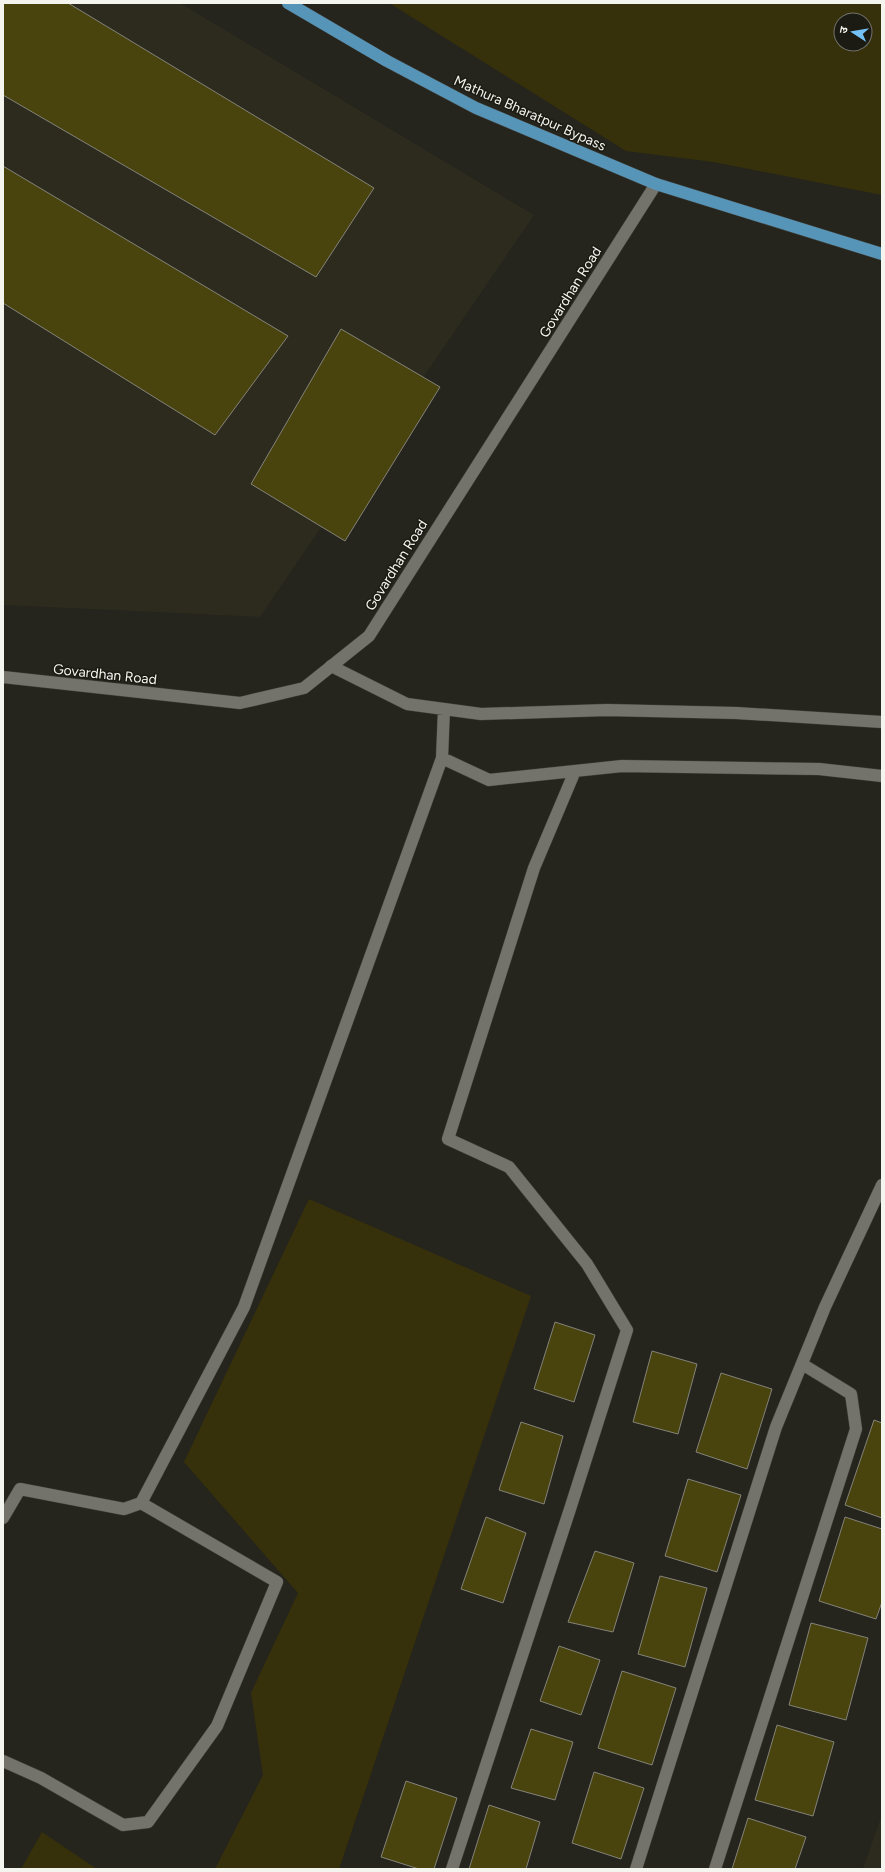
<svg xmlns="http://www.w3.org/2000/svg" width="885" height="1872" font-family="Figtree,'Noto Sans Devanagari',sans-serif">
	<rect width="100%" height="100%" fill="#25241d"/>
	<path fill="#2c2b1e" d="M 3,3 L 180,3 L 534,215 L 260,617 L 3,605 Z
		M 882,1814 L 882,1869 L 863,1869 Z"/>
	<path fill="#36310b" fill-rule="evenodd" d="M 389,3 L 882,3 L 882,195 L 713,162 L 626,151 ZM 841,20 L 865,20 L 865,44 L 841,44 Z
		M 309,1199 L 531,1296 L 339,1869 L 215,1869 L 263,1775 L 251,1693 L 298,1593 L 184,1462 Z
		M 42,1832 L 97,1869 L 21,1869 Z"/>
	<path fill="#49430e" stroke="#84837a" d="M 3,3 L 68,3 L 374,188 L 316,277 L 3,95 Z
		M 3,166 L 288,336 L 215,435 L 3,303 Z
		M 341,329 L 440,387 L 345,541 L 251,484 Z
		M 555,1322 L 595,1335 L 574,1402 L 534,1389 Z
		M 652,1351 L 697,1364 L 678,1434 L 633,1422 Z
		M 721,1373 L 772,1389 L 747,1469 L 696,1452 Z
		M 874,1420 L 882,1423 L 882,1518 L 845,1505 Z
		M 521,1422 L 563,1436 L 544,1504 L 499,1490 Z
		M 688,1479 L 741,1495 L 717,1572 L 665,1556 Z
		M 486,1517 L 526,1533 L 503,1603 L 461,1589 Z
		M 845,1517 L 882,1529 L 882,1602 L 876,1619 L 819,1601 Z
		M 595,1551 L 634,1563 L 613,1632 L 568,1622 Z
		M 660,1576 L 707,1588 L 685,1667 L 638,1654 Z
		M 811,1623 L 868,1638 L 846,1720 L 789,1705 Z
		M 559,1646 L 600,1660 L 581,1715 L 540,1701 Z
		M 622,1671 L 676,1688 L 652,1765 L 598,1748 Z
		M 777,1725 L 834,1742 L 813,1816 L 755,1800 Z
		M 531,1729 L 573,1742 L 555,1800 L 511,1788 Z
		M 594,1772 L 644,1788 L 621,1859 L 572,1843 Z
		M 406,1781 L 457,1798 L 434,1869 L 419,1869 L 381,1857 Z
		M 489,1805 L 540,1822 L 526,1869 L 469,1869 Z
		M 748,1818 L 806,1837 L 795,1869 L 732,1869 Z"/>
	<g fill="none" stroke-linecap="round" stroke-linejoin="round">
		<g stroke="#41403a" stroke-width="13">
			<path id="minor" d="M 331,666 L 407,704 L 481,714 L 607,710 L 736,713 L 882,722
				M 444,709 L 442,758 L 489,780 L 622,766 L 819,769 L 882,776
				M 3,1518 L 20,1489 L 124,1509 L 141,1503 L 244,1307 L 442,758
				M 3,1761 L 41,1778 L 123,1825 L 148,1822 L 217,1726 L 277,1582 L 141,1503
				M 452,1869 L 571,1506 L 627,1330 L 587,1264 L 509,1167 L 448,1139 L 534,868 L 575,771
				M 636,1869 L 776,1427 L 825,1307 L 882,1185
				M 715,1869 L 856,1429 L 851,1394 L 802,1364"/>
		</g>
		<g stroke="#41403a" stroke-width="13">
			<path id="tertiary" d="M 3,677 L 240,703 L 304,688 L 369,636 L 656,184"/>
		</g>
		<g stroke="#41403a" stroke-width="13">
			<path id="primary" d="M 288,3 L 387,61 L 476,108 L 656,184 L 882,254"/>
		</g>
		<use href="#minor" stroke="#74736b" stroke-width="12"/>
		<use href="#tertiary" stroke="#74736b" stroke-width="12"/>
		<use href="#primary" stroke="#5695b8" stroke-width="12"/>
	</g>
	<g text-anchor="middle" stroke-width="3" stroke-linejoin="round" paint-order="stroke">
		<g font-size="14" fill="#f5f5f0" stroke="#1b1b14">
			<text transform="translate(530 113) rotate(24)" y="5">Mathura Bharatpur Bypass</text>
			<text transform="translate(570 292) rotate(-58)" y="5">Govardhan Road</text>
			<text transform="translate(396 565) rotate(-58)" y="5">Govardhan Road</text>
			<text transform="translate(105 674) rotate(6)" y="5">Govardhan Road</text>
		</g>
	</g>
	<rect width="885" height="1872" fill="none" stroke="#f5f5f0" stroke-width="8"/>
	<g transform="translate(853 32) rotate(282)"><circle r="19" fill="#1b1b14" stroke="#72726c"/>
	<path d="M0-3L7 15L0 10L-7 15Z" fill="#73c1f6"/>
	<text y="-6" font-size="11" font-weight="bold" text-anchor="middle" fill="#f5f5f0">उ</text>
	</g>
</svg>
